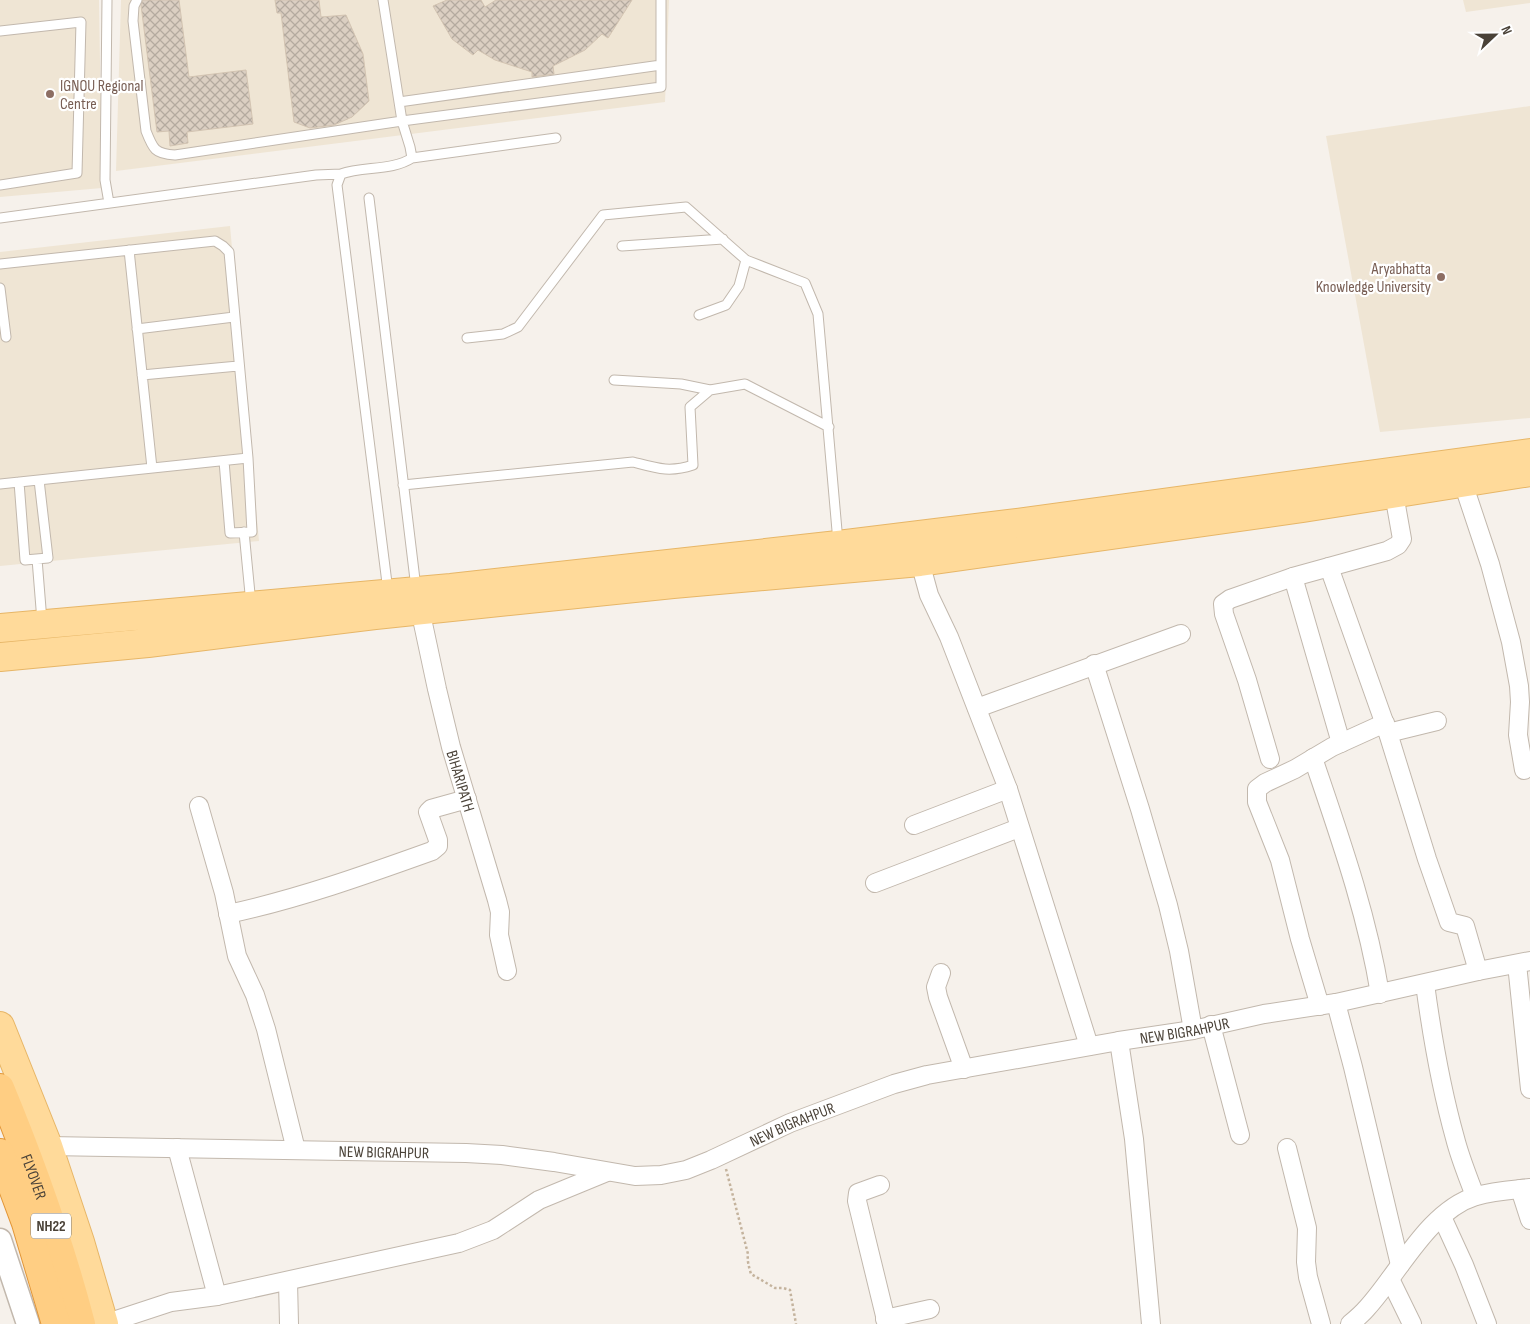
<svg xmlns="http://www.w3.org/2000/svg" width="1530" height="1324" font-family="'Sofia Sans Condensed',sans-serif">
	<defs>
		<pattern id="building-cross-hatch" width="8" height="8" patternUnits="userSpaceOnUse" patternTransform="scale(1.25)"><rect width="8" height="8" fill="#dbcfc2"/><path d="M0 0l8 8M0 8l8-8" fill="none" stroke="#b4aa9f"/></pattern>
	</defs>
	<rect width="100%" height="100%" fill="#f6f1eb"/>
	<path fill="#efe5d4" d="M 0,0 L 99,0 L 102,188 L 0,197 Z
		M 121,0 L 669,0 L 665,102 L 116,171 Z
		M 1463,0 L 1530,0 L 1530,3 L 1466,12 Z
		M 1530,106 L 1530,418 L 1380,432 L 1326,136 Z
		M 230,226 L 259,541 L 0,566 L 0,252 Z"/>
	<path fill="url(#building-cross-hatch)" stroke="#d3c4b2" d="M 143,0 L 179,0 L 189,77 L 246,70 L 253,124 L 187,132 L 188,143 L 170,146 L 169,131 L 157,132 L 141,5 Z
		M 275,0 L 319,0 L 321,17 L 346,15 L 363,54 L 369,101 L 352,117 L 334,125 L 310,128 L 294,122 L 281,13 L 277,13 Z
		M 447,0 L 481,0 L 485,7 L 496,0 L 632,0 L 608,38 L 602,34 L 585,50 L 553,66 L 554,74 L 532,77 L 532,72 L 495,60 L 478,50 L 473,55 L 452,39 L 433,6 Z"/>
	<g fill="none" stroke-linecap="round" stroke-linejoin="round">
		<g stroke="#c2b8ad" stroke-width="11">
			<path id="service" d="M 107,0 L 105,180 L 109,203
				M 137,0 L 134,6 L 133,21 L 146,131 C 153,149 155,154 175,155 L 402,121 L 661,87 L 661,0
				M 383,0 L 402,121 L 410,147 L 412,158 C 392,171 363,166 341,174 L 337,185 L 388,591
				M 0,31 L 81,22 L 77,173 L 0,185
				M 399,102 L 661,65
				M 412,158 L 556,138
				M 369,198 L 416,588
				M 0,218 L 316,175 L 341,174
				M 622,246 L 723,239
				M 129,250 L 152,468
				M 0,264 L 215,241 L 223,246 L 229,252 L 248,458 L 252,532 L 230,533 L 224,461
				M 0,288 L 6,337
				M 699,315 L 726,305 L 739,286 L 746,260
				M 137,329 L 234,317
				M 467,338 L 503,334 L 518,327 L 603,215 L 686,207 L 746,260 L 805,283 L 818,314 L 838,542
				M 142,375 L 238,366
				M 614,380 L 681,384 L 710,390 L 745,384 L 829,427
				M 19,482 L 25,560 L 48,558 L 39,480
				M 0,484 L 248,458
				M 403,485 L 633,462 C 656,468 669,473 693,465 L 690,407 L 710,390
				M 244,532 L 251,604
				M 37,559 L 42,621"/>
		</g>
		<g stroke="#c2b8ad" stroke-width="20">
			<g id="minor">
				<path d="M 1461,473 L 1463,483 L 1490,564 L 1511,642 L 1519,686 L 1520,702 L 1518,735 L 1524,770"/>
				<path d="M 920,562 L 929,595 L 949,637 L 1008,789 L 1089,1046"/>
				<path d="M 1329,567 L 1388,733 L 1427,859 L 1449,922 L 1465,926 L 1478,971"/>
				<path d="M 1293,577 L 1341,743"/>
				<path id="s1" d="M 418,600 L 437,689 L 451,747 L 497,900 L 500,912 L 499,935 L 507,971"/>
				<path d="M 1094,664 L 1140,809 L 1168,905 L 1179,951 L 1193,1030"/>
				<path d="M 977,708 L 1181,634"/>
				<path d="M 1388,733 L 1437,721"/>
				<path d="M 1313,758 C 1339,835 1367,913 1380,994"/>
				<path d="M 1270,759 L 1247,680 L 1224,614 L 1223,604 L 1230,599 L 1293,577 L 1387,551 L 1398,545 L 1402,539 L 1394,494"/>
				<path d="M 199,806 L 224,893 L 237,956 L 255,995 L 266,1029 L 296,1150"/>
				<path d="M 914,825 L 1008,789"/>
				<path d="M 875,883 L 1019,828"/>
				<path d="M 228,914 C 298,899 365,875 432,851 L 438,846 L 438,840 L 428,812 L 431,809 L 467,799"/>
				<path d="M 1517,964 L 1530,1089"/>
				<path d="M 941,973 L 936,987 L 938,997 L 964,1069"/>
				<path d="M 1425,984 C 1432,1036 1441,1088 1455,1138 C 1460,1158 1468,1177 1475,1196"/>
				<path d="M 1336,1003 L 1353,1067 L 1400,1265"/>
				<path d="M 1320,1006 L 1300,939 L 1280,860 L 1257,802 L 1257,789 L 1265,783 L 1295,769 L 1332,747 L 1385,723"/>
				<path d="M 1211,1025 L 1240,1135"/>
				<path d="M 1119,1041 L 1134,1139 L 1151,1324"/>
				<path id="s2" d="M 48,1146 L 466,1153 L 502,1155 L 554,1162 L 635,1176 L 661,1175 L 686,1170 L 711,1160 L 790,1123 L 894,1084 L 927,1075 L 1119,1041 L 1193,1030 L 1264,1014 L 1336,1003 L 1478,971 L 1530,961"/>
				<path d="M 177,1148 L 217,1296"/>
				<path d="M 1287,1148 L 1307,1228 L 1306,1262 L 1308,1277 L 1321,1324"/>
				<path d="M 880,1185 L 858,1193 L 857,1201 L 887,1324"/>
				<path d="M 1520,1189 L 1530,1220"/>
				<path d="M 1442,1217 L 1464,1265 L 1487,1324"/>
				<path d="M 1390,1279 L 1412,1324"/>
				<path d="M 288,1281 L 289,1324"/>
				<path d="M 885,1319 L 930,1309"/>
				<path d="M 104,1324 L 171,1302 L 217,1296 L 459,1243 L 493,1230 L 539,1200 L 607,1172"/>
				<path d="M 1350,1324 C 1356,1319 1362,1314 1367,1308 C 1399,1273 1428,1211 1476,1196 C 1494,1191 1512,1190 1530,1188"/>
			</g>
		</g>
		<g stroke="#c2b8ad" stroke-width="25">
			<path id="tertiary" d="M 0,1240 L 28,1324"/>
		</g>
		<g stroke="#e7b667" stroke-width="30">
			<path id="primary" d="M 0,628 L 451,588 L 838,545 L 1009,524 L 1530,453
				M 0,657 L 148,643 L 375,615 L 673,584 L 920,562 L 1303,508 L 1530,472
				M 0,1026 L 48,1146 L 80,1242 L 104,1324"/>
		</g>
		<g stroke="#e29638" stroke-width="30">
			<g id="trunk">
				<path id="s3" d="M 0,1088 C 32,1165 60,1244 81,1324"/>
				<path d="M 0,1153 L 26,1223 L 56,1324"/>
			</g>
		</g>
		<path stroke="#c4b39d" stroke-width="2.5" stroke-dasharray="2.5 2.5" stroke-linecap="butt" d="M 726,1169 L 748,1254 C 747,1261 749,1267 751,1274 L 775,1288 L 783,1288 L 790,1290 L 796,1324"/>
		<use href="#service" stroke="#fff" stroke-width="9"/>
		<use href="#minor" stroke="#fff" stroke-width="18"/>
		<use href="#tertiary" stroke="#fff" stroke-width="22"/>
		<use href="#primary" stroke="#ffda9a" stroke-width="28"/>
		<use href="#trunk" stroke="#ffce83" stroke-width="28"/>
	</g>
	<g fill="#8d6e63" stroke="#fff" stroke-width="2">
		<circle cx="50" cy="94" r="5"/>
		<circle cx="1441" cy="277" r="5"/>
	</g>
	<g text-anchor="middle" stroke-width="4.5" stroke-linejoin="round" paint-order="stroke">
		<rect fill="#fff" stroke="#807b74" stroke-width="1" x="31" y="1213.5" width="40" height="25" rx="4"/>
		<g font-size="15" font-weight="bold" fill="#4a4238">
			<text x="51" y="1231">NH22</text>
		</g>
		<g font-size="16" fill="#785e54" stroke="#fff" text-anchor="start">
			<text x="60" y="91">IGNOU Regional<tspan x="60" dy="18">Centre</tspan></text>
			<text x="1431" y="274" text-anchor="end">Aryabhatta<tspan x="1431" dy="18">Knowledge University</tspan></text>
		</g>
		<g font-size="16" fill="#4a4238" stroke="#fff">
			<text dy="6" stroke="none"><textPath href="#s1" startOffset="186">BIHARIPATH</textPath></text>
			<text dy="6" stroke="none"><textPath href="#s2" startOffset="1161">NEW BIGRAHPUR</textPath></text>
			<text dy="6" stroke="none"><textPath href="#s2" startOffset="756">NEW BIGRAHPUR</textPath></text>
			<text dy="6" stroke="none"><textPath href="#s2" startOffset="336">NEW BIGRAHPUR</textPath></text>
			<text dy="6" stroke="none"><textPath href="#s3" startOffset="95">FLYOVER</textPath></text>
		</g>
	</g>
	<g transform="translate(1495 35) rotate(68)" stroke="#ffffff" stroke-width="4" paint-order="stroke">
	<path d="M0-4L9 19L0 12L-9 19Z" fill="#4a4238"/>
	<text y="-8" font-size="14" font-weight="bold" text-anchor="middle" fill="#4a4238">N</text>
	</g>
</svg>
